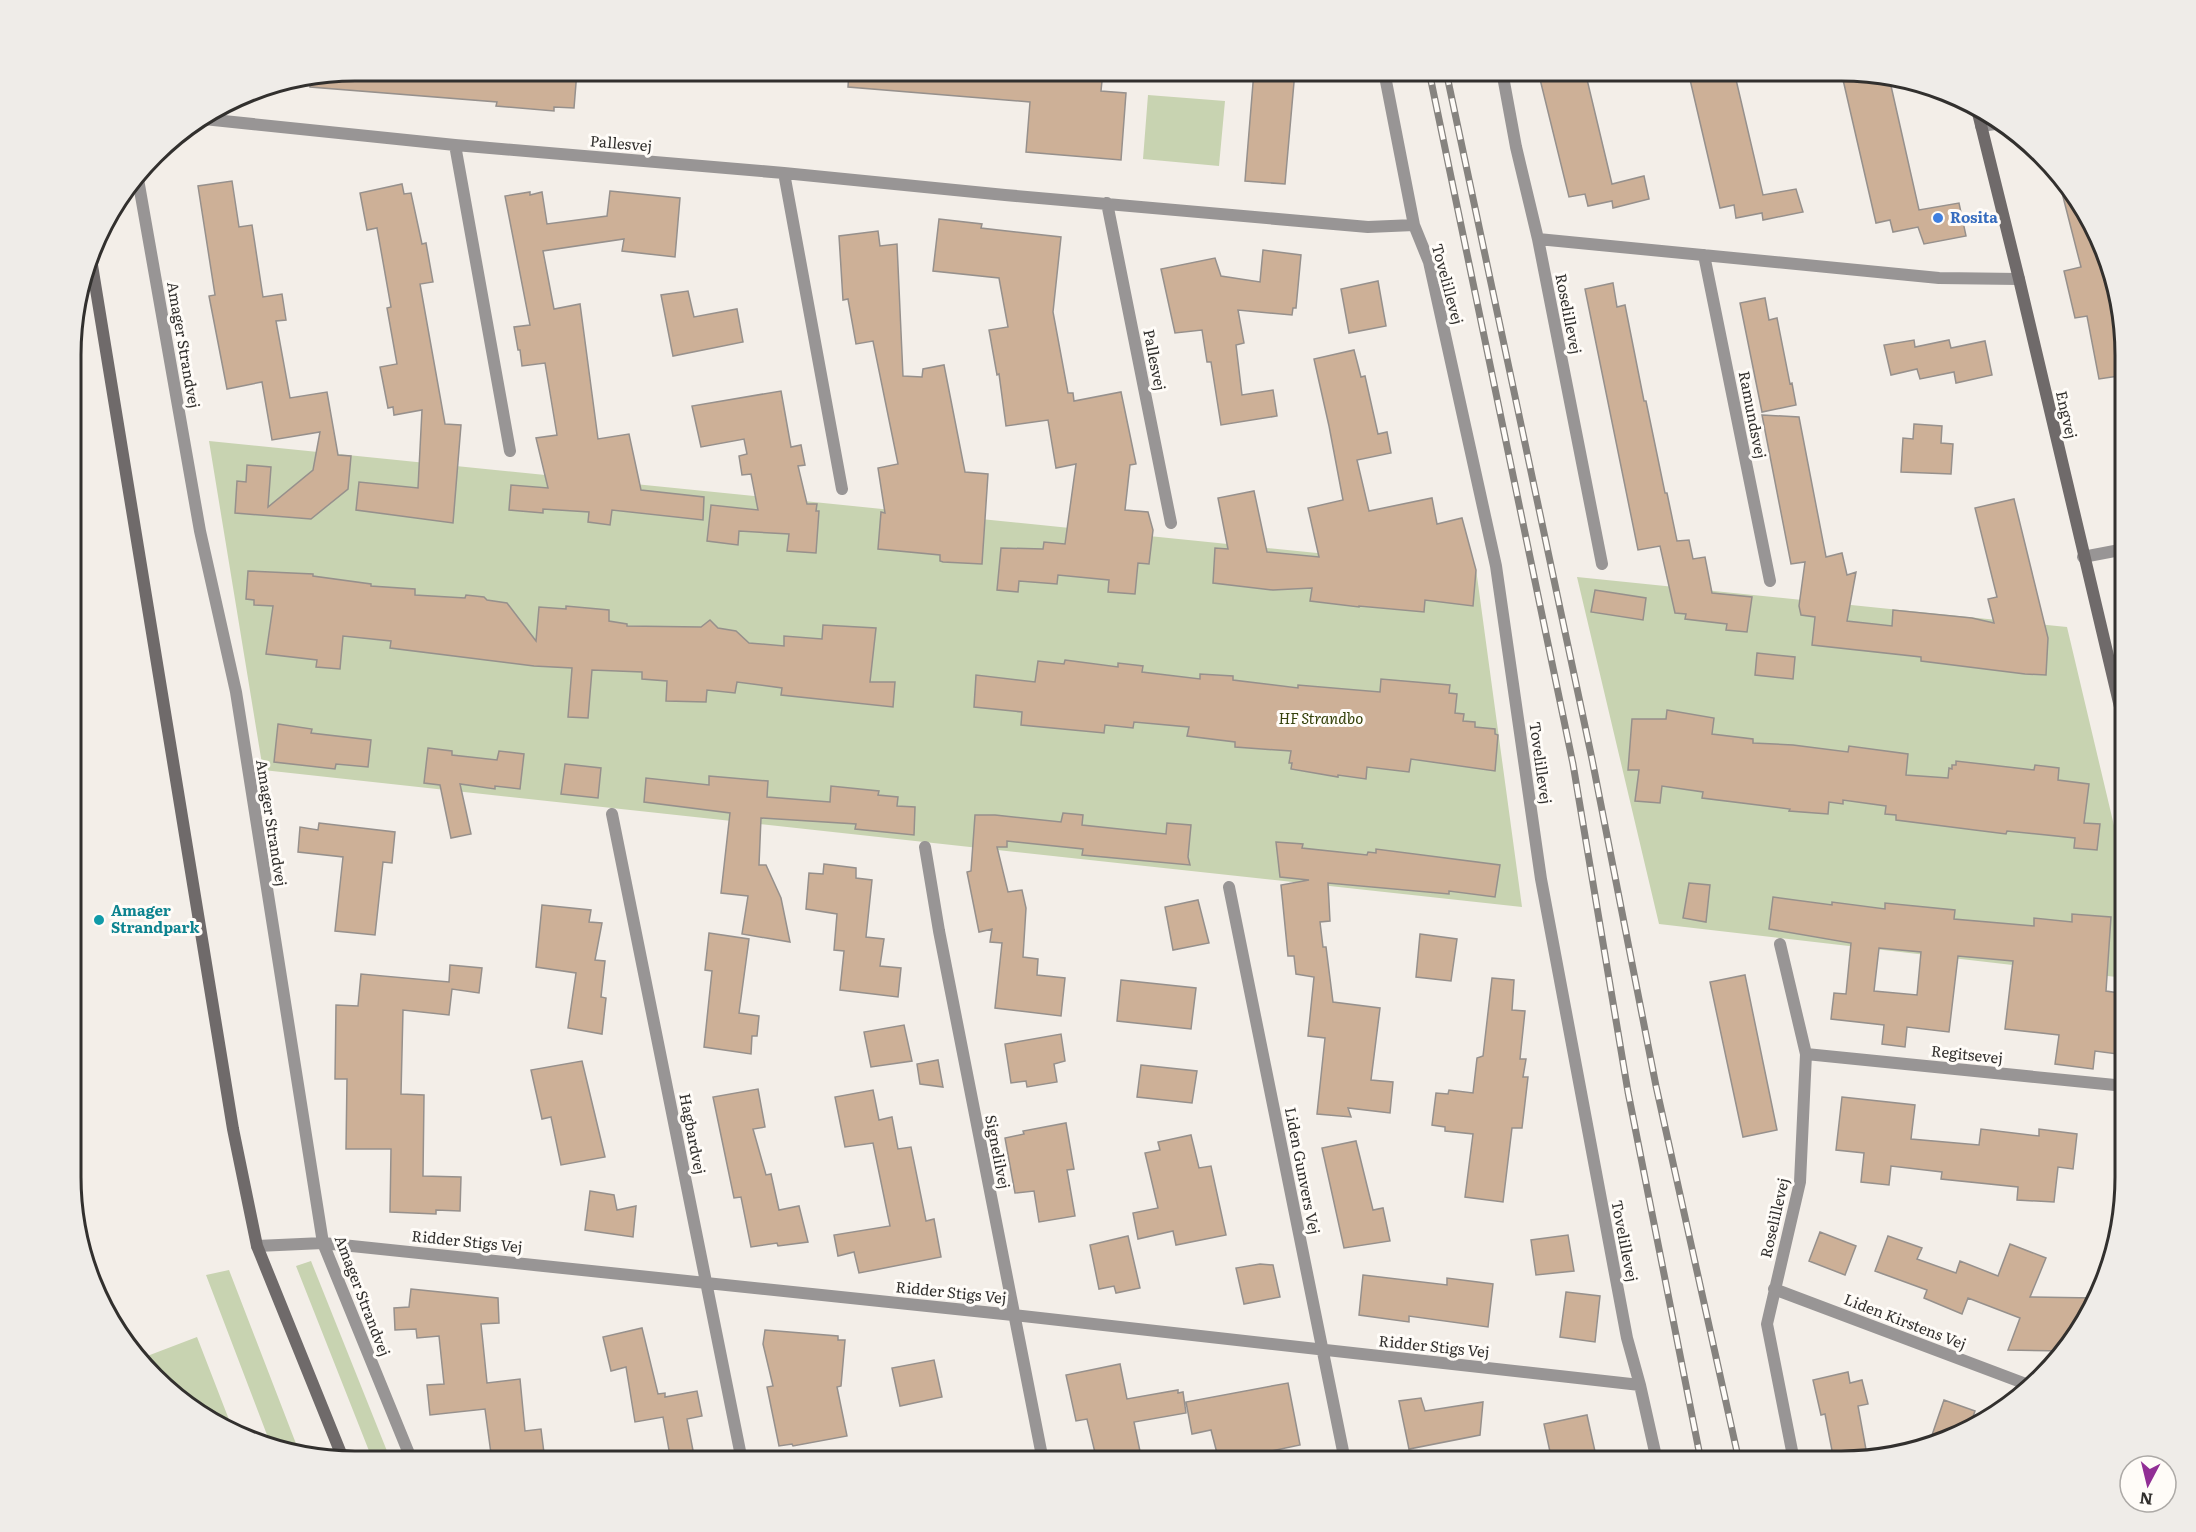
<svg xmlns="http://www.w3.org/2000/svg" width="2196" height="1532" font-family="Literata,serif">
	<rect width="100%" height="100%" fill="#f3eee8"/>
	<path fill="#c8d3b1" d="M 1148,95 L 1225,101 L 1219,166 L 1143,159 Z
		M 209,441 L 1476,569 L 1522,907 L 263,770 Z
		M 1577,577 L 2067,627 L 2125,872 L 2125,978 L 1659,924 Z
		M 311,1261 L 391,1461 L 373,1461 L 296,1266 Z
		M 229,1270 L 300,1454 L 272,1448 L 206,1275 Z
		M 197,1337 L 233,1430 L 182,1403 L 142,1358 Z"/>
	<path fill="#cdb097" stroke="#96908c" stroke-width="1.5" fill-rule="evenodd" d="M 355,70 L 577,71 L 574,108 L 554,107 L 554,111 L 496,106 L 497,102 L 310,87 L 310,79 Z
		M 849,71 L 991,71 L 1056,76 L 1057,71 L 1103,71 L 1101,91 L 1126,93 L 1121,160 L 1026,152 L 1030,102 L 848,87 Z
		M 1254,71 L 1295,71 L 1285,184 L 1245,181 Z
		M 1538,71 L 1585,71 L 1612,184 L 1644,176 L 1649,199 L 1613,208 L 1612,201 L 1588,206 L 1585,194 L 1569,197 Z
		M 1688,71 L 1734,71 L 1763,195 L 1796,189 L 1803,212 L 1763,220 L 1762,213 L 1736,218 L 1734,205 L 1720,208 Z
		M 1841,71 L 1859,71 L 1889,77 L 1919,210 L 1959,203 L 1966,236 L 1924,244 L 1918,227 L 1893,232 L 1890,220 L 1876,223 Z
		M 232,181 L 239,227 L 252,225 L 263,297 L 282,294 L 286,320 L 276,321 L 290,398 L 327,392 L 338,455 L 351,456 L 348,489 L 311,519 L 235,513 L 237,481 L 246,482 L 247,465 L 271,467 L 268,507 L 313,470 L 320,432 L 272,440 L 262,382 L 227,389 L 209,296 L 215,295 L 198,186 Z
		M 2059,181 L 2088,213 L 2115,304 L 2125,346 L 2125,375 L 2099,379 L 2087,316 L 2075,318 L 2064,271 L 2081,267 Z
		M 402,184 L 404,194 L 411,193 L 422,244 L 426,243 L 433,282 L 420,284 L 445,424 L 461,425 L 453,523 L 356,510 L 359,482 L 418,488 L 422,410 L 394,415 L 393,407 L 388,408 L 380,367 L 397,364 L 387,308 L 391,307 L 377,228 L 367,230 L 360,193 Z
		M 610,191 L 680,198 L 675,257 L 622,251 L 624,239 L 543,251 L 554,309 L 580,304 L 598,439 L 629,434 L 641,490 L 704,497 L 703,520 L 612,510 L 610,525 L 588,522 L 589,512 L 543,509 L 543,513 L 509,510 L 511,485 L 548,488 L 536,438 L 557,435 L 545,363 L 522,366 L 520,350 L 518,350 L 514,327 L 530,325 L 505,196 L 530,192 L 530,195 L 542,192 L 547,224 L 607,216 Z
		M 939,219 L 982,224 L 981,228 L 1061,237 L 1053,312 L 1068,393 L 1073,393 L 1074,401 L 1121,392 L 1136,464 L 1130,465 L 1125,510 L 1148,512 L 1153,530 L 1149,564 L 1138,563 L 1135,594 L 1108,592 L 1109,580 L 1058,575 L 1057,584 L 1019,581 L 1018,592 L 997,590 L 1001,548 L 1043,549 L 1044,542 L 1065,544 L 1076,464 L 1056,468 L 1048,420 L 1006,426 L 999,374 L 997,375 L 989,330 L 1008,327 L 999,278 L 933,271 Z
		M 878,231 L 880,246 L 897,244 L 903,376 L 922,377 L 923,369 L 944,365 L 965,472 L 988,474 L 982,564 L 943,562 L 940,561 L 940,555 L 878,549 L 881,512 L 885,513 L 878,468 L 898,464 L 873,341 L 856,344 L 848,299 L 843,300 L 839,236 Z
		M 1263,250 L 1301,255 L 1296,308 L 1293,308 L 1292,315 L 1238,310 L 1244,343 L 1236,345 L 1242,395 L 1273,390 L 1277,416 L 1221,425 L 1211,362 L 1207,362 L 1202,330 L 1175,333 L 1161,269 L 1215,258 L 1221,276 L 1260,282 Z
		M 1378,281 L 1386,326 L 1349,333 L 1341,289 Z
		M 1613,283 L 1617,307 L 1625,305 L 1644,401 L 1646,401 L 1665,493 L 1667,493 L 1677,541 L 1689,540 L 1693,559 L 1705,557 L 1712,593 L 1752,597 L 1747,632 L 1726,630 L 1727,624 L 1685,619 L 1686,614 L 1675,613 L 1660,546 L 1638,550 L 1585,289 Z
		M 688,291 L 694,317 L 737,309 L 743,342 L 673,356 L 661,295 Z
		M 1765,298 L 1769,320 L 1777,318 L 1790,384 L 1792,383 L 1796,405 L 1762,412 L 1740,303 Z
		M 1914,340 L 1915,347 L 1949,340 L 1951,348 L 1985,341 L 1992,375 L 1956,383 L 1954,372 L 1920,379 L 1917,369 L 1891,375 L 1884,345 Z
		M 1354,350 L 1361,377 L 1365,376 L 1378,434 L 1387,432 L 1391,453 L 1357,460 L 1369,511 L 1432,498 L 1437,524 L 1462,518 L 1476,570 L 1473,606 L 1425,600 L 1424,612 L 1359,606 L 1359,607 L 1310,601 L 1312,588 L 1273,590 L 1213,583 L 1215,548 L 1228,549 L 1218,498 L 1254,491 L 1267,552 L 1319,557 L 1308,508 L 1343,500 L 1329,426 L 1314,359 Z
		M 781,391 L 791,447 L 801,445 L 805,465 L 798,466 L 807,504 L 817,504 L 816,511 L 819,511 L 816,553 L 787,551 L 789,534 L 739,531 L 738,545 L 707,541 L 711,505 L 758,510 L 751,474 L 742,475 L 739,456 L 747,454 L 744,439 L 701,447 L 692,406 Z
		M 1762,415 L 1799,417 L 1826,557 L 1842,553 L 1847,575 L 1856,572 L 1847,621 L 1892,626 L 1893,610 L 1972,618 L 1994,623 L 1988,599 L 1997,597 L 1975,508 L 2014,499 L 2048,638 L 2046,675 L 2025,674 L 1921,661 L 1921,657 L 1812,645 L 1815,617 L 1801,615 L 1799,606 L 1805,562 L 1791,564 Z
		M 1914,424 L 1942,426 L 1941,443 L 1953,444 L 1951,474 L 1901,472 L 1903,438 L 1913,439 Z
		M 248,571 L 313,574 L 313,576 L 371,584 L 371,586 L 415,589 L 415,595 L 465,598 L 466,595 L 484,597 L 487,600 L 507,603 L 536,641 L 539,607 L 566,609 L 566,606 L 609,610 L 609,621 L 627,624 L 627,626 L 701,627 L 710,620 L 718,628 L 736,631 L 749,643 L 784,646 L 784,636 L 822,639 L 823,625 L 876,628 L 870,682 L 895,682 L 893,707 L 781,695 L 782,688 L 737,682 L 735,693 L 707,690 L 706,702 L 666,701 L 667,681 L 642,679 L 642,672 L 592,670 L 588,718 L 568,717 L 572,668 L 534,666 L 390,648 L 391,641 L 343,636 L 340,669 L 316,667 L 317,660 L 266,654 L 273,606 L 254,605 L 254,600 L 246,599 Z
		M 1595,590 L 1646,598 L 1643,620 L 1591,612 Z
		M 1757,653 L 1795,657 L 1793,679 L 1755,675 Z
		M 1065,660 L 1118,667 L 1118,663 L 1143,666 L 1142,672 L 1200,679 L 1200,674 L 1233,676 L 1233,680 L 1298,688 L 1298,685 L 1380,692 L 1381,679 L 1450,685 L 1449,693 L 1457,694 L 1455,713 L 1464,714 L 1463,721 L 1475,722 L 1475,727 L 1495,729 L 1495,734 L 1498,735 L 1495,771 L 1411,759 L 1409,772 L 1367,767 L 1366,779 L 1338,775 L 1338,777 L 1291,769 L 1292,763 L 1289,763 L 1291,751 L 1235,747 L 1235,742 L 1187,736 L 1189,727 L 1134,722 L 1133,728 L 1105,725 L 1104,733 L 1021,725 L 1022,712 L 974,707 L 976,675 L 1035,682 L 1038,661 L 1064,664 Z
		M 1667,710 L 1714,718 L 1712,734 L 1753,739 L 1753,743 L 1793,745 L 1848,752 L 1849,746 L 1908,754 L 1906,775 L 1948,778 L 1949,768 L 1952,769 L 1952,765 L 1956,765 L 1956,761 L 2034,770 L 2035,765 L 2059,768 L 2058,780 L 2089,784 L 2084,823 L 2100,824 L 2097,850 L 2074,848 L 2075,838 L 2007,831 L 2006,834 L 1896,820 L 1896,815 L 1885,814 L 1886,806 L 1843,800 L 1843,804 L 1829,802 L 1828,814 L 1789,811 L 1790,809 L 1702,798 L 1703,792 L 1662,786 L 1660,803 L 1635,801 L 1639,770 L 1628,770 L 1632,719 L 1666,719 Z
		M 278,724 L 312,729 L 311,733 L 371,740 L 368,767 L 336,764 L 335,769 L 274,762 Z
		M 428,748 L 452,751 L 452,755 L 497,760 L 499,751 L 524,754 L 520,789 L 495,786 L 495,789 L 460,784 L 471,834 L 451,838 L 440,785 L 424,783 Z
		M 565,764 L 601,768 L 598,798 L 561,794 Z
		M 709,776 L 768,781 L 767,797 L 830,802 L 831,786 L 879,791 L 878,795 L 898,797 L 897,806 L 915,807 L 914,835 L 855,829 L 856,824 L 761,818 L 759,865 L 766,865 L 781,898 L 790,942 L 742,934 L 748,896 L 721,893 L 730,813 L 644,802 L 646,778 L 709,785 Z
		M 1063,813 L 1083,815 L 1082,825 L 1166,834 L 1167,823 L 1191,825 L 1188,857 L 1190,865 L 1082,855 L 1083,849 L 1007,841 L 1007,847 L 997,847 L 1008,892 L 1022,890 L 1026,908 L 1023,957 L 1038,959 L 1037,975 L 1065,978 L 1061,1016 L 995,1008 L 1002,943 L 990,942 L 992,929 L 979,932 L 967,872 L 971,871 L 975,815 L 995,815 L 1061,822 Z
		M 319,823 L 395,832 L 392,863 L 383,862 L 375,935 L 335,931 L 343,857 L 298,852 L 300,827 L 318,830 Z
		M 1276,842 L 1303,844 L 1302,848 L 1367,855 L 1368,852 L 1376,853 L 1376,849 L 1500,865 L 1495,897 L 1449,891 L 1449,894 L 1328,883 L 1330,921 L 1320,922 L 1323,947 L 1326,947 L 1333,1002 L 1380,1008 L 1371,1080 L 1393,1082 L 1390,1113 L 1348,1108 L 1351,1117 L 1317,1114 L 1325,1038 L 1308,1036 L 1314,977 L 1296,974 L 1294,956 L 1288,956 L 1281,885 L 1309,880 L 1280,877 Z
		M 824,864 L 856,868 L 856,878 L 872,880 L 866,937 L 884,939 L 880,966 L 901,968 L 898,997 L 840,990 L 844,951 L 834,950 L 837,914 L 806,909 L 809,873 L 823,874 Z
		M 1689,883 L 1710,885 L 1706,922 L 1683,918 Z
		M 1773,897 L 1832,905 L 1832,902 L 1885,909 L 1885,903 L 1955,910 L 1954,919 L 2034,926 L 2034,918 L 2072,922 L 2072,914 L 2111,917 L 2106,991 L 2119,993 L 2116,1017 L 2125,1018 L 2125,1055 L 2095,1051 L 2093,1069 L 2055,1064 L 2059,1035 L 2005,1029 L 2013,961 L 1958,956 L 1949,1032 L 1907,1027 L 1905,1047 L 1882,1044 L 1884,1025 L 1831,1019 L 1834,993 L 1846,994 L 1851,943 L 1769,929 ZM 1879,948 L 1921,952 L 1917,995 L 1874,991 Z
		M 1198,900 L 1209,943 L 1173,950 L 1165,907 Z
		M 542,905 L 591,910 L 589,922 L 602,923 L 595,960 L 605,961 L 601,997 L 606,998 L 602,1034 L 568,1028 L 576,973 L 536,967 Z
		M 709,933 L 749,939 L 739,1013 L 759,1016 L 757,1036 L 752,1036 L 751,1054 L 704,1047 L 712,971 L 705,970 Z
		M 1420,934 L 1457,939 L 1451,981 L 1416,977 Z
		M 450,965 L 482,968 L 479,993 L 452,989 L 449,1015 L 403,1010 L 401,1094 L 424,1095 L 423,1176 L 461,1177 L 460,1211 L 436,1210 L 436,1214 L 390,1212 L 391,1149 L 346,1149 L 347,1079 L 335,1079 L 336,1005 L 358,1006 L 361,974 L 449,982 Z
		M 1745,975 L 1777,1130 L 1743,1137 L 1710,982 Z
		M 1492,978 L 1514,980 L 1512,1010 L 1525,1011 L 1520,1059 L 1526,1059 L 1523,1077 L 1528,1077 L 1522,1128 L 1512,1128 L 1503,1202 L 1465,1197 L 1473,1134 L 1445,1131 L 1445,1127 L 1432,1125 L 1436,1093 L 1448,1094 L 1449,1090 L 1473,1093 L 1477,1058 L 1483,1056 Z
		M 1121,980 L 1196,988 L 1191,1029 L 1117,1021 Z
		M 904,1025 L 912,1061 L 871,1067 L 864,1032 Z
		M 1061,1034 L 1065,1061 L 1054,1064 L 1057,1082 L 1027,1087 L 1026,1081 L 1011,1083 L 1005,1044 Z
		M 938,1060 L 943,1087 L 920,1084 L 917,1064 Z
		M 582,1061 L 605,1157 L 561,1165 L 551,1117 L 542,1119 L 531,1070 Z
		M 1141,1065 L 1197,1071 L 1192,1103 L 1137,1097 Z
		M 758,1089 L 765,1127 L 753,1129 L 766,1175 L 771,1174 L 779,1210 L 799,1206 L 808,1242 L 778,1246 L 777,1243 L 751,1247 L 741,1197 L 734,1198 L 713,1097 Z
		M 873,1090 L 879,1120 L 892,1117 L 898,1149 L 911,1147 L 926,1221 L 934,1219 L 941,1257 L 859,1273 L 854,1252 L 838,1256 L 834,1235 L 890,1226 L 873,1143 L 845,1147 L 835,1097 Z
		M 1842,1097 L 1915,1105 L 1911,1139 L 1979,1145 L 1981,1129 L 2039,1136 L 2039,1129 L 2077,1134 L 2073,1169 L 2058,1167 L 2054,1202 L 2017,1200 L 2018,1187 L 1941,1179 L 1942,1172 L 1891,1166 L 1889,1185 L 1861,1182 L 1864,1153 L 1836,1150 Z
		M 1066,1123 L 1074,1169 L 1067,1170 L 1075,1216 L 1039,1222 L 1034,1191 L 1015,1193 L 1005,1138 L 1024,1134 L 1023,1131 Z
		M 1191,1135 L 1199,1168 L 1211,1166 L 1226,1235 L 1176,1245 L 1173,1231 L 1138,1239 L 1133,1213 L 1158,1208 L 1145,1153 L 1160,1150 L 1158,1142 Z
		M 1356,1141 L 1373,1210 L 1383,1208 L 1390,1241 L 1344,1248 L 1322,1148 Z
		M 590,1191 L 614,1195 L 617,1210 L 636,1206 L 633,1237 L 585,1230 Z
		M 1820,1232 L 1856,1246 L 1845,1275 L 1809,1261 Z
		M 1568,1235 L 1574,1271 L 1536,1275 L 1531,1240 Z
		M 1128,1236 L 1140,1288 L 1116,1293 L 1114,1286 L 1099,1289 L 1090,1245 Z
		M 1888,1236 L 1922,1248 L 1917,1259 L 1956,1273 L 1960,1261 L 1998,1276 L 2010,1244 L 2046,1258 L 2030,1297 L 2094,1298 L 2066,1351 L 2008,1350 L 2020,1318 L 1968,1298 L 1962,1314 L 1924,1298 L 1927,1290 L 1875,1271 Z
		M 1260,1264 L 1273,1265 L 1280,1297 L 1244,1304 L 1236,1268 Z
		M 1363,1275 L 1447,1285 L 1447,1278 L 1493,1284 L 1488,1327 L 1409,1316 L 1409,1322 L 1359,1315 Z
		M 411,1289 L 498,1298 L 499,1323 L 481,1324 L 487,1383 L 520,1379 L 525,1431 L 541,1429 L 545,1461 L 492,1461 L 485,1409 L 430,1415 L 427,1385 L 444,1384 L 439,1336 L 417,1338 L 416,1329 L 395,1330 L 394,1308 L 409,1307 Z
		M 1566,1292 L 1600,1296 L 1595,1342 L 1560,1337 Z
		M 642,1328 L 658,1394 L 665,1393 L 665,1397 L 697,1391 L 702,1416 L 687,1419 L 695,1461 L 671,1461 L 663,1417 L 635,1422 L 626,1367 L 611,1371 L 603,1337 Z
		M 765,1330 L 838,1336 L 838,1340 L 845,1340 L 841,1386 L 837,1387 L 847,1436 L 793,1446 L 792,1444 L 779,1446 L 767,1387 L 773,1386 L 763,1344 Z
		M 934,1360 L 942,1397 L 900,1406 L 892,1368 Z
		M 1120,1364 L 1127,1399 L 1178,1390 L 1178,1393 L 1183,1392 L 1186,1413 L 1134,1422 L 1142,1461 L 1097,1461 L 1087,1419 L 1076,1421 L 1066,1375 Z
		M 1848,1372 L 1850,1383 L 1862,1380 L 1868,1404 L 1858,1406 L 1867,1455 L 1834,1461 L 1825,1414 L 1821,1415 L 1813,1380 Z
		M 1288,1383 L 1300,1445 L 1248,1456 L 1249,1461 L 1219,1461 L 1211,1430 L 1192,1434 L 1186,1402 Z
		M 1421,1398 L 1425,1411 L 1483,1402 L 1480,1435 L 1409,1449 L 1399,1401 Z
		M 1944,1400 L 1975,1411 L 1968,1431 L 1930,1441 Z
		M 1587,1415 L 1596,1456 L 1585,1458 L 1586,1461 L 1552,1461 L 1544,1424 Z"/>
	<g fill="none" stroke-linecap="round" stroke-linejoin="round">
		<path stroke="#989595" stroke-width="12" d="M 1384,71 L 1414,225 L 1429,262 L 1496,566 L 1541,879 L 1627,1338 L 1640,1385 L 1657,1461
			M 1502,71 L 1516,147 L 1538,239 L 1602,564
			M 204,119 L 455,145 L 784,173 L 1005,195 L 1368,227 L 1414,225
			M 1981,126 L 2002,123
			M 455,145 L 510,451
			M 784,173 L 842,489
			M 138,179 L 200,531 L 236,692 L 323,1243 L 412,1461
			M 1107,203 L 1171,523
			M 1538,239 L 1939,278 L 2019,279
			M 1704,255 L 1770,581
			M 2083,557 L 2125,549
			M 612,814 L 742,1461
			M 925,847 L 939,931 L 1043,1461
			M 1229,887 L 1345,1461
			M 1780,944 L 1806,1054 L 1800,1182 L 1767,1324 L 1794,1461
			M 1806,1054 L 2125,1086
			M 257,1246 L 323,1243 L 1013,1315 L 1640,1385
			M 1774,1289 L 2026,1384"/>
		<path stroke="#6f6a6a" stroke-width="12" d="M 1977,109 L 2019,279 L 2125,728
			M 91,259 L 233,1129 L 257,1246 L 344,1461"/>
		<g stroke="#86837f" stroke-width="7">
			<path id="rail" d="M 1429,71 L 1573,764 L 1628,1092 L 1701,1461
				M 1446,71 L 1592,759 L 1656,1086 L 1739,1461"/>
		</g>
		<use href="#rail" stroke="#fffcf8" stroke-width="4.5" stroke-dasharray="14" stroke-linecap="butt"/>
	</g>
	<circle fill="#3f7fe0" stroke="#fffcf8" stroke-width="2" cx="1938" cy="218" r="6"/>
	<circle fill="#0f9aa8" stroke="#fffcf8" stroke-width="2" cx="99" cy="920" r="6"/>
	<g text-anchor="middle" stroke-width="6" stroke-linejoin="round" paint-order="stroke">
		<g font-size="15" fill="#32302e" stroke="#fffcf8">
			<text transform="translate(621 144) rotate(5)" y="5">Pallesvej</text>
			<text transform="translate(1447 284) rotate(75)" y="5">Tovelillevej</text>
			<text transform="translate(1568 314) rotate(79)" y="5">Roselillevej</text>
			<text transform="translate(183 345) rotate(80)" y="5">Amager Strandvej</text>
			<text transform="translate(1154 360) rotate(79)" y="5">Pallesvej</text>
			<text transform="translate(1752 415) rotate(79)" y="5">Ramundsvej</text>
			<text transform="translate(2066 415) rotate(77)" y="5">Engvej</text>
			<text transform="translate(1540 763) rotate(82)" y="5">Tovelillevej</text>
			<text transform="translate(271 823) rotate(81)" y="5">Amager Strandvej</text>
			<text transform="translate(1967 1055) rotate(6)" y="5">Regitsevej</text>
			<text transform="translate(692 1134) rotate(79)" y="5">Hagbardvej</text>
			<text transform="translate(997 1152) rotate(79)" y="5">Signelilvej</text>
			<text transform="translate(1302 1171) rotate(79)" y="5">Liden Gunvers Vej</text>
			<text transform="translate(1775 1218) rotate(-77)" y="5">Roselillevej</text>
			<text transform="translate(1624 1241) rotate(79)" y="5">Tovelillevej</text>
			<text transform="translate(467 1242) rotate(6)" y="5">Ridder Stigs Vej</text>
			<text transform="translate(951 1293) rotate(6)" y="5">Ridder Stigs Vej</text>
			<text transform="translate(362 1296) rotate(69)" y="5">Amager Strandvej</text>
			<text transform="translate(1905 1322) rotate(21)" y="5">Liden Kirstens Vej</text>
			<text transform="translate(1434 1347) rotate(6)" y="5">Ridder Stigs Vej</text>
		</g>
		<g font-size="15" font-weight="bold" fill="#366cbe" stroke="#fffcf8" text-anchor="start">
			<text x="1950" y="223">Rosita</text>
		</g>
		<g font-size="15" font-style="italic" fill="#334009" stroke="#fffcf8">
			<text x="1321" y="724">HF Strandbo</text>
		</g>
		<g font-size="15" font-weight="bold" fill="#0d838f" stroke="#fffcf8" text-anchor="start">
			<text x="111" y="916">Amager<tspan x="111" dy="17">Strandpark</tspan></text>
		</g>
	</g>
	<path d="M0 0H2196V1532H0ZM355 81H1841A274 274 0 0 1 2115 355V1177A274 274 0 0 1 1841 1451H355A274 274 0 0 1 81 1177V355A274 274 0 0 1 355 81Z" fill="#efece8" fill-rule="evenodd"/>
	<path fill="none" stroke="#32302e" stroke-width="3" d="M355 81H1841A274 274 0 0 1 2115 355V1177A274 274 0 0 1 1841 1451H355A274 274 0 0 1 81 1177V355A274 274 0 0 1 355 81Z"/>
	<g transform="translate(2148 1484) rotate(187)"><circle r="28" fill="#fffcf8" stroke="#adaaa7" stroke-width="1.5"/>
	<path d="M0-4.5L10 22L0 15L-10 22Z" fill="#912e95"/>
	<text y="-9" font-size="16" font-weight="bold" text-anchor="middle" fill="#32302e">N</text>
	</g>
</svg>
